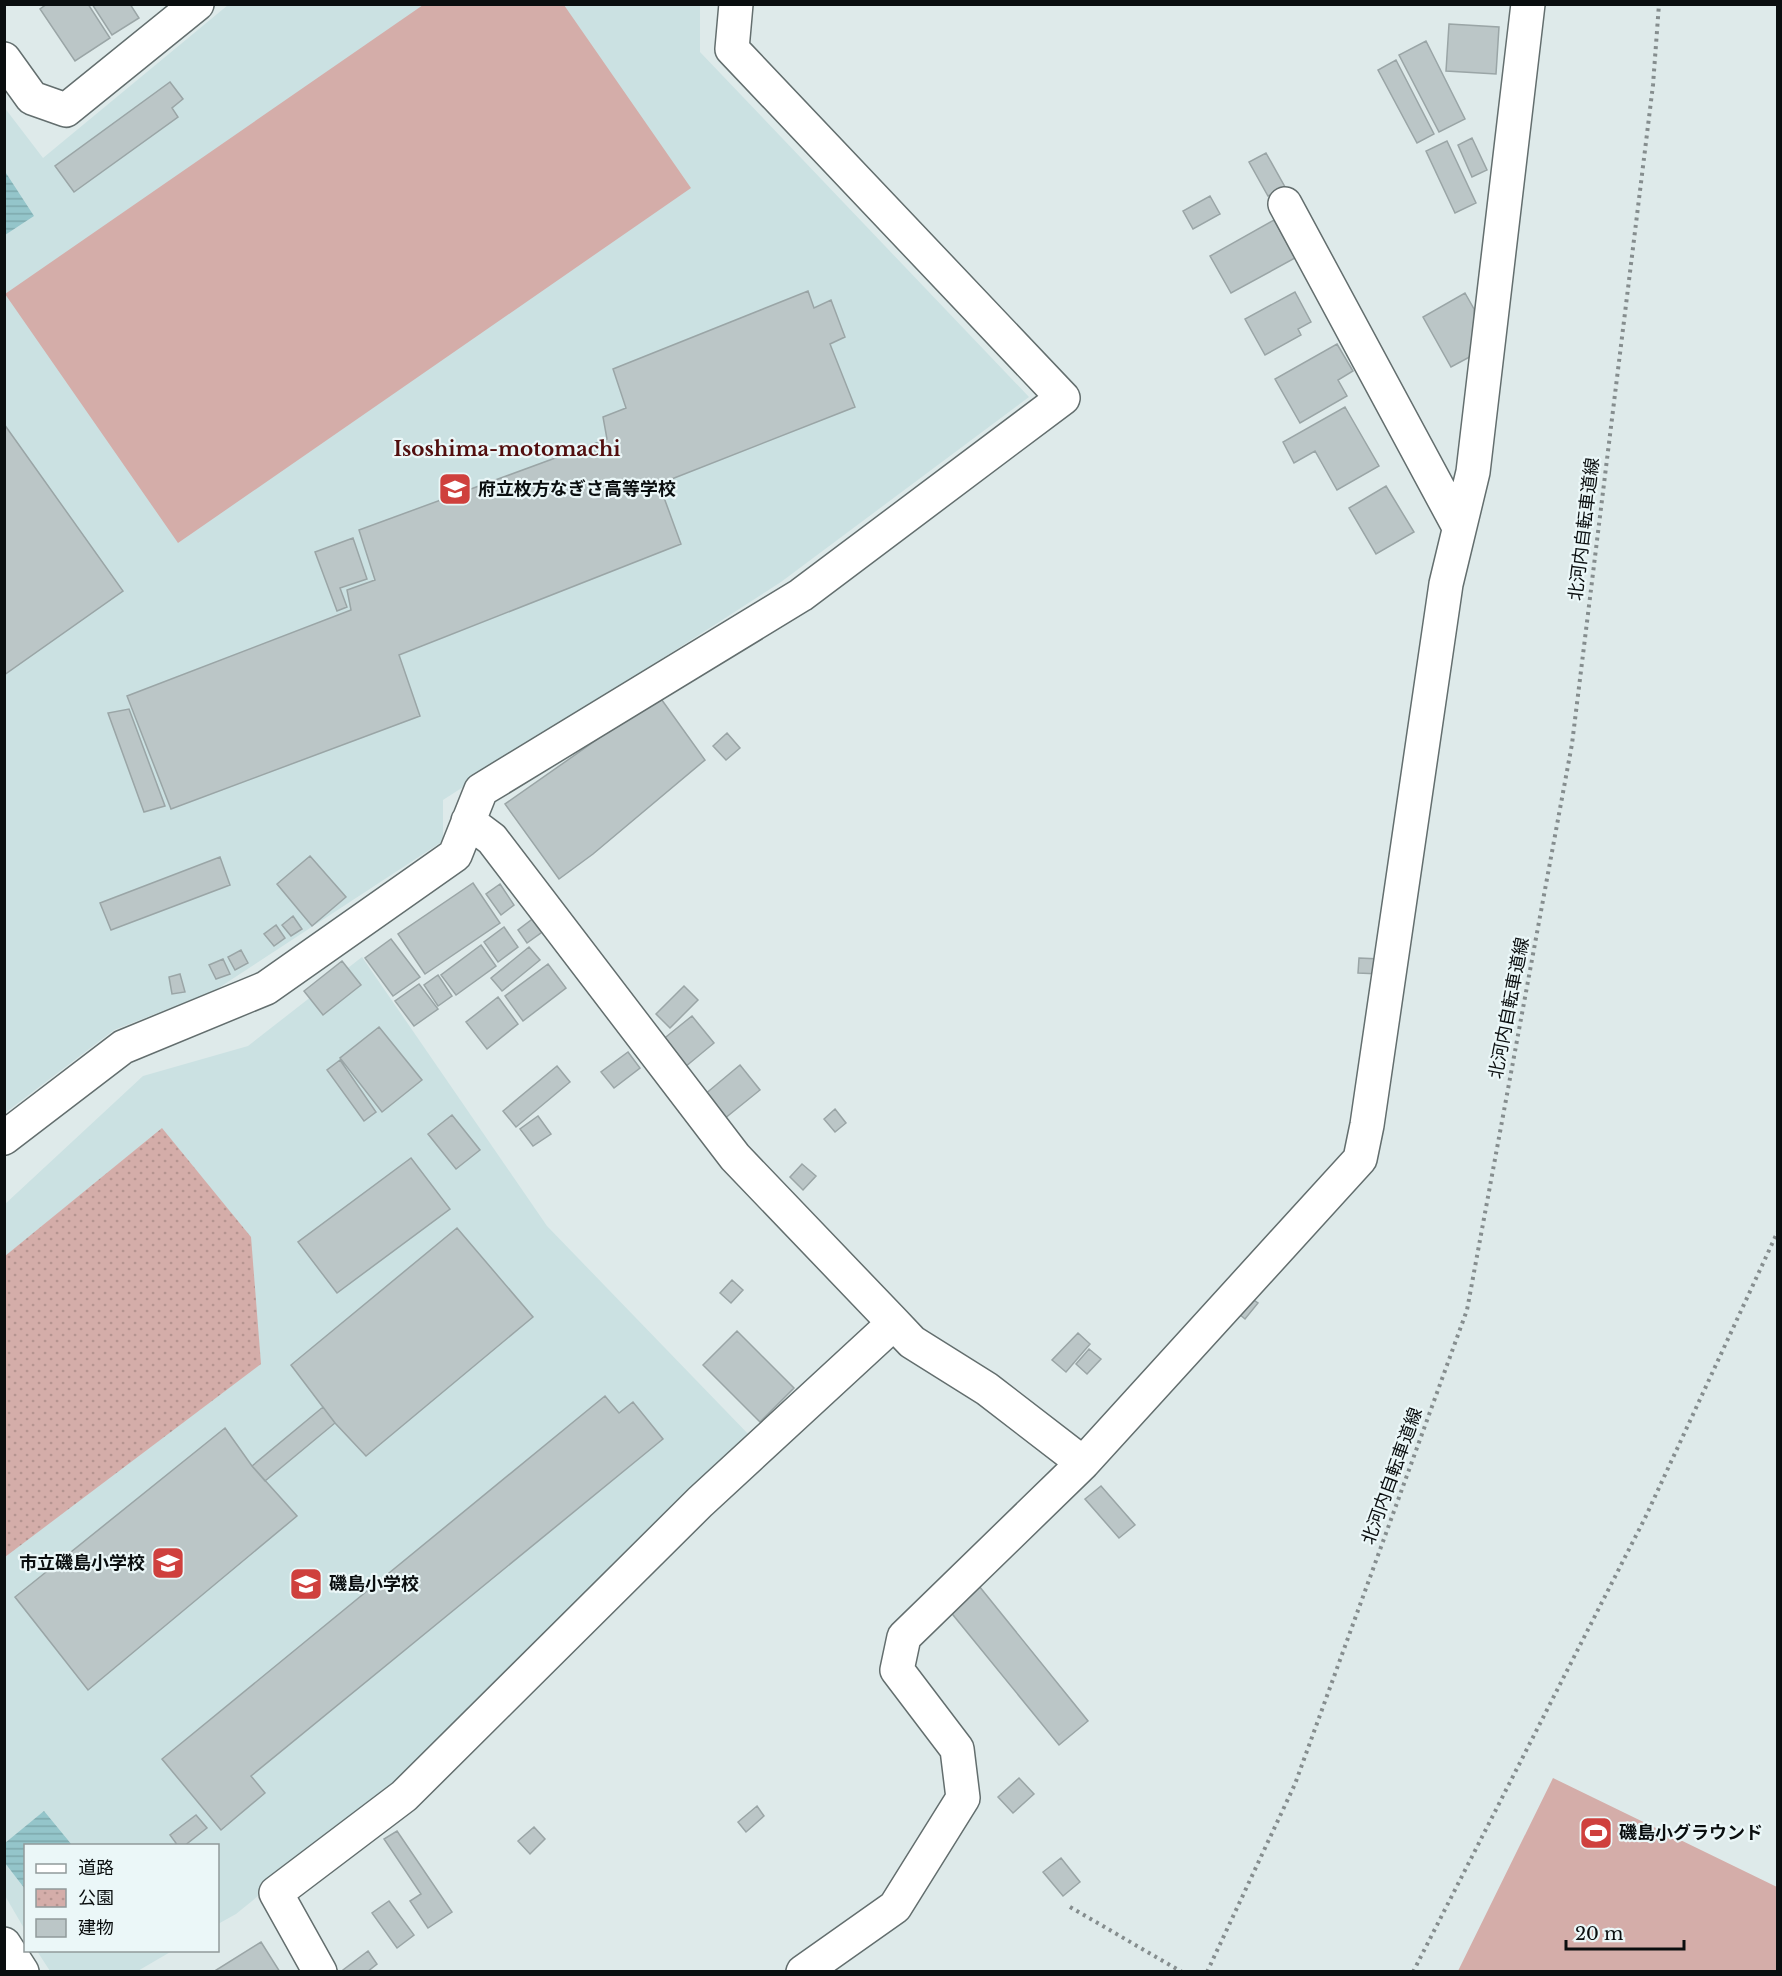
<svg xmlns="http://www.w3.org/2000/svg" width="1782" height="1976" font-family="'Libre Baskerville','Noto Sans JP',serif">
	<defs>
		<pattern id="park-dots" width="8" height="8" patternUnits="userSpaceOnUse" patternTransform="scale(1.5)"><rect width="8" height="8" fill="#d4ada9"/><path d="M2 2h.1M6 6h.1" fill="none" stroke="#b59490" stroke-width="1.8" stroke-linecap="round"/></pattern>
		<pattern id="water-rules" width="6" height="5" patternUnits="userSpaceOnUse" patternTransform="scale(1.5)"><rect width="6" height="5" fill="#94c5ca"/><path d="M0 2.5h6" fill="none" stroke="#7ea8ac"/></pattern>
	</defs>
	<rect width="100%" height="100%" fill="#deeaea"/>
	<path fill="#cbe1e2" d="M 228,5 L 700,5 L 700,52 L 1029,397 L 781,582 L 443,800 L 443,841 L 214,991 L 114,1030 L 5,1113 L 4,107 L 43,158 Z
		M 362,957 L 547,1226 L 753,1439 L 462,1729 L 236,1914 L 218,1924 L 218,1846 L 26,1846 L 25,1930 L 4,1894 L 4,1205 L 143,1076 L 248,1046 Z
		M 37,1951 L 172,1951 L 136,1972 L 50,1971 Z"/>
	<path fill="url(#park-dots)" d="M 162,1128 L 251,1237 L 261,1364 L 5,1557 L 5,1256 Z"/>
	<path fill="#d4ada9" d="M 423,5 L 564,5 L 691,188 L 178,543 L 5,294 Z
		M 1553,1778 L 1777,1887 L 1777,1971 L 1458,1971 Z"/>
	<path fill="url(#water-rules)" d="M 4,170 L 34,216 L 5,235 L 4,235 Z
		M 44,1811 L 72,1845 L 26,1846 L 25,1889 L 5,1863 L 5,1843 Z"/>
	<path fill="#bbc6c7" stroke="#9aa5a6" stroke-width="1.5" d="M 47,4 L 88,4 L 110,38 L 75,61 L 40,9 Z
		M 92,4 L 130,4 L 139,18 L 112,35 Z
		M 1449,24 L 1499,27 L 1496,74 L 1446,71 Z
		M 1426,41 L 1465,119 L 1439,132 L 1399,55 Z
		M 1396,60 L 1434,134 L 1417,143 L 1378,70 Z
		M 170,82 L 183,99 L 172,108 L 178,117 L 74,192 L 55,166 Z
		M 1472,138 L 1487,170 L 1472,177 L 1458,145 Z
		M 1447,141 L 1476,203 L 1455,213 L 1426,151 Z
		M 1266,153 L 1285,187 L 1268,196 L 1249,162 Z
		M 1210,196 L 1220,214 L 1193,229 L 1183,211 Z
		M 1274,220 L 1295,258 L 1231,293 L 1210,256 Z
		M 808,291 L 814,308 L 831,300 L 845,337 L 830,344 L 855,407 L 659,484 L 681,544 L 399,655 L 420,716 L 171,809 L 127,696 L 351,610 L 347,590 L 375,580 L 359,530 L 607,439 L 603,417 L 626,408 L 613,369 Z
		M 1295,292 L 1311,322 L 1298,329 L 1301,335 L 1265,355 L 1245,319 Z
		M 1465,293 L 1474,309 L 1477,353 L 1451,367 L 1423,317 Z
		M 1337,344 L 1353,371 L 1338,380 L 1347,396 L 1300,423 L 1275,379 Z
		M 1345,407 L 1379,466 L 1337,490 L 1315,451 L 1294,463 L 1283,442 Z
		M 4,424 L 123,591 L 4,675 Z
		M 1386,486 L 1414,532 L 1376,554 L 1349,508 Z
		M 353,538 L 367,579 L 340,588 L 347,607 L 337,611 L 315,552 Z
		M 659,696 L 705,760 L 593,854 L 559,879 L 505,804 Z
		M 129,709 L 165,806 L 144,812 L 108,713 Z
		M 727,733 L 740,748 L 726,760 L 713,746 Z
		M 310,856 L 346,897 L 312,926 L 277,884 Z
		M 220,857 L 230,885 L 111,930 L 100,903 Z
		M 473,883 L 500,923 L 425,974 L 398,934 Z
		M 500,884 L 514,905 L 501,915 L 486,894 Z
		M 293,916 L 302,929 L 291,936 L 282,925 Z
		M 535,917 L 545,930 L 527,943 L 518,930 Z
		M 276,925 L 285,938 L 274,946 L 264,934 Z
		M 504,927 L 518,947 L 498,962 L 484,942 Z
		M 391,939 L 420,977 L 393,996 L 365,958 Z
		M 481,945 L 496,966 L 456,995 L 441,975 Z
		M 529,947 L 540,960 L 502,991 L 491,978 Z
		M 241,950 L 248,963 L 235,970 L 228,957 Z
		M 1359,958 L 1380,959 L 1380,974 L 1358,973 Z
		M 223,959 L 230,974 L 216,979 L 209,965 Z
		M 342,961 L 361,985 L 323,1015 L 304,991 Z
		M 548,964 L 566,988 L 523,1021 L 505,996 Z
		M 180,974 L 185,992 L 172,994 L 169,977 Z
		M 438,975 L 452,996 L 438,1006 L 424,985 Z
		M 419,984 L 438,1009 L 414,1026 L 395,1001 Z
		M 684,986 L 698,1000 L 670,1028 L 656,1014 Z
		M 498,997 L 518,1024 L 487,1049 L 466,1022 Z
		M 692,1016 L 714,1043 L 679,1072 L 656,1045 Z
		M 379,1027 L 422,1080 L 382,1112 L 340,1058 Z
		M 628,1052 L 640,1068 L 614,1088 L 601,1072 Z
		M 340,1060 L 376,1112 L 364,1121 L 327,1070 Z
		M 740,1065 L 760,1090 L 724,1119 L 704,1095 Z
		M 557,1066 L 570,1082 L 516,1127 L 503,1111 Z
		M 835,1109 L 846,1123 L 835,1132 L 824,1119 Z
		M 452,1115 L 480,1150 L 456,1169 L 428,1134 Z
		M 538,1116 L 551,1134 L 533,1146 L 520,1129 Z
		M 411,1158 L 450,1209 L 337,1293 L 298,1242 Z
		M 802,1164 L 816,1176 L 803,1190 L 790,1177 Z
		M 457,1228 L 533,1317 L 366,1456 L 335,1423 L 291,1365 Z
		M 732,1280 L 743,1290 L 731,1303 L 720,1293 Z
		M 1243,1293 L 1258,1303 L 1245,1319 L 1232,1308 Z
		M 737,1331 L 794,1388 L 760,1422 L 703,1365 Z
		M 1078,1333 L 1090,1344 L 1066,1372 L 1052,1360 Z
		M 1089,1349 L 1101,1359 L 1087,1374 L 1076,1364 Z
		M 605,1396 L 619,1413 L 633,1402 L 663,1439 L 251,1776 L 265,1793 L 221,1830 L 162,1759 Z
		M 323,1407 L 335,1423 L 265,1481 L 252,1466 Z
		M 225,1428 L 252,1466 L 297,1516 L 88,1690 L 15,1597 Z
		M 1101,1486 L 1135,1525 L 1119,1538 L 1085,1499 Z
		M 979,1586 L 1088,1721 L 1059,1745 L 949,1610 Z
		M 1019,1778 L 1034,1794 L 1013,1813 L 998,1797 Z
		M 757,1806 L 764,1816 L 746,1832 L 738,1822 Z
		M 196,1815 L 207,1828 L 184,1846 L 178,1846 L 170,1835 Z
		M 534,1827 L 545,1839 L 530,1854 L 518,1841 Z
		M 397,1831 L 452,1912 L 428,1928 L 410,1901 L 421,1894 L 384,1839 Z
		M 1061,1858 L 1080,1882 L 1063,1896 L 1043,1872 Z
		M 389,1901 L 414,1935 L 397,1948 L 372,1913 Z
		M 261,1942 L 280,1972 L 213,1972 Z
		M 368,1951 L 377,1964 L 367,1972 L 344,1972 L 343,1970 Z"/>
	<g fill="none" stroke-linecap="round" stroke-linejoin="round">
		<g stroke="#636e6e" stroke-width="36">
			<path id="street" d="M 4,59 L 32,98 L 66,110 L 197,4
				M 1285,204 L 1459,527
				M 468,821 L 492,839 L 735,1157 L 894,1323 L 912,1342 L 987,1389 L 1083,1463
				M 4,1138 L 123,1047 L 266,988 L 455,855 L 481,790 L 801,595 L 1063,398 L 732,49 L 736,4
				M 4,1944 L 22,1972
				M 320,1972 L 276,1893 L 404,1796 L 700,1502 L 894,1323
				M 803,1972 L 895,1907 L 963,1798 L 957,1749 L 897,1670 L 904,1637 L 1083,1463 L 1360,1159 L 1367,1125 L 1446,584 L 1473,472 L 1528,4"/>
		</g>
		<path stroke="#858d8e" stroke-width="4" stroke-dasharray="3 4.5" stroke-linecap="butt" d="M 1070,1907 L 1182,1972
			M 1207,1972 L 1295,1784 L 1467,1310 L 1572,744 L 1653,85 L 1659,4
			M 1413,1972 L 1645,1518 L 1778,1231"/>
		<use href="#street" stroke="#fff" stroke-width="33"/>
	</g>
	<defs>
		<g id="school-square" transform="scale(1.725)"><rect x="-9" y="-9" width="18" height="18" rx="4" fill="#cf403d" stroke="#ebf7f8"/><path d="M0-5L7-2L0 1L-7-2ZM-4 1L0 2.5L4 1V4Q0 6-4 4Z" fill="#fff"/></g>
		<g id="stadium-square" transform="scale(1.725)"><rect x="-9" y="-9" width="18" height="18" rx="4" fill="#cf403d" stroke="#ebf7f8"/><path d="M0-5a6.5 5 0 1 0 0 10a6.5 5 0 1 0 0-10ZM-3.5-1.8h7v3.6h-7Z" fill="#fff"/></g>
	</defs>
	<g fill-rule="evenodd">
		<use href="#school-square" x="455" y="489"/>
		<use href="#school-square" x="168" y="1563"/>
		<use href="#school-square" x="306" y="1584"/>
		<use href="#stadium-square" x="1596" y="1833"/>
	</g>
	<g text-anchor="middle" stroke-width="4.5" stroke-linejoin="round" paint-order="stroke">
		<g font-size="18" font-weight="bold" fill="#0a0e0f" stroke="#ebf7f8" text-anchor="start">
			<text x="478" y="495">府立枚方なぎさ高等学校</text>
			<text x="145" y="1569" text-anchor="end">市立磯島小学校</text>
			<text x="329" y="1590">磯島小学校</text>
			<text x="1619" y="1839">磯島小グラウンド</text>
		</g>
		<g font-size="18" fill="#0a0e0f" stroke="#ebf7f8">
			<text transform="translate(1584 529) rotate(-83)" y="6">北河内自転車道線</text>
			<text transform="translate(1509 1008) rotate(-79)" y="6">北河内自転車道線</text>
			<text transform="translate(1392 1476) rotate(-70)" y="6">北河内自転車道線</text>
		</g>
		<g font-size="20" font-weight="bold" fill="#520e0e" stroke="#ebf7f8">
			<text x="507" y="456">Isoshima-motomachi</text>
		</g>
	</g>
	<rect width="1782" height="1976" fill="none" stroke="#0a0e0f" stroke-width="12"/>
	<rect x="24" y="1844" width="195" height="108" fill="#ebf7f8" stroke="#919a9b" stroke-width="1.5"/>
	<rect x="36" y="1864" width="30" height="9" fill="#ffffff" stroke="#919a9b" stroke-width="1.5"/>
	<text x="78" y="1874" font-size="18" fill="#0a0e0f">道路</text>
	<rect x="36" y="1889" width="30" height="18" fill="url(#park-dots)" stroke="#919a9b" stroke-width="1.5"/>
	<text x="78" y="1904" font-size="18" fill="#0a0e0f">公園</text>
	<rect x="36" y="1919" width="30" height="18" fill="#bbc6c7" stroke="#919a9b" stroke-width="1.5"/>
	<text x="78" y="1934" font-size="18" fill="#0a0e0f">建物</text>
	<path d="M1566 1940v9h118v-9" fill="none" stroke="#0a0e0f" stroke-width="3"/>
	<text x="1575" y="1940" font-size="18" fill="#0a0e0f" stroke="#ebf7f8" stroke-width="4.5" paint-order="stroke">20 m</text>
</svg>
